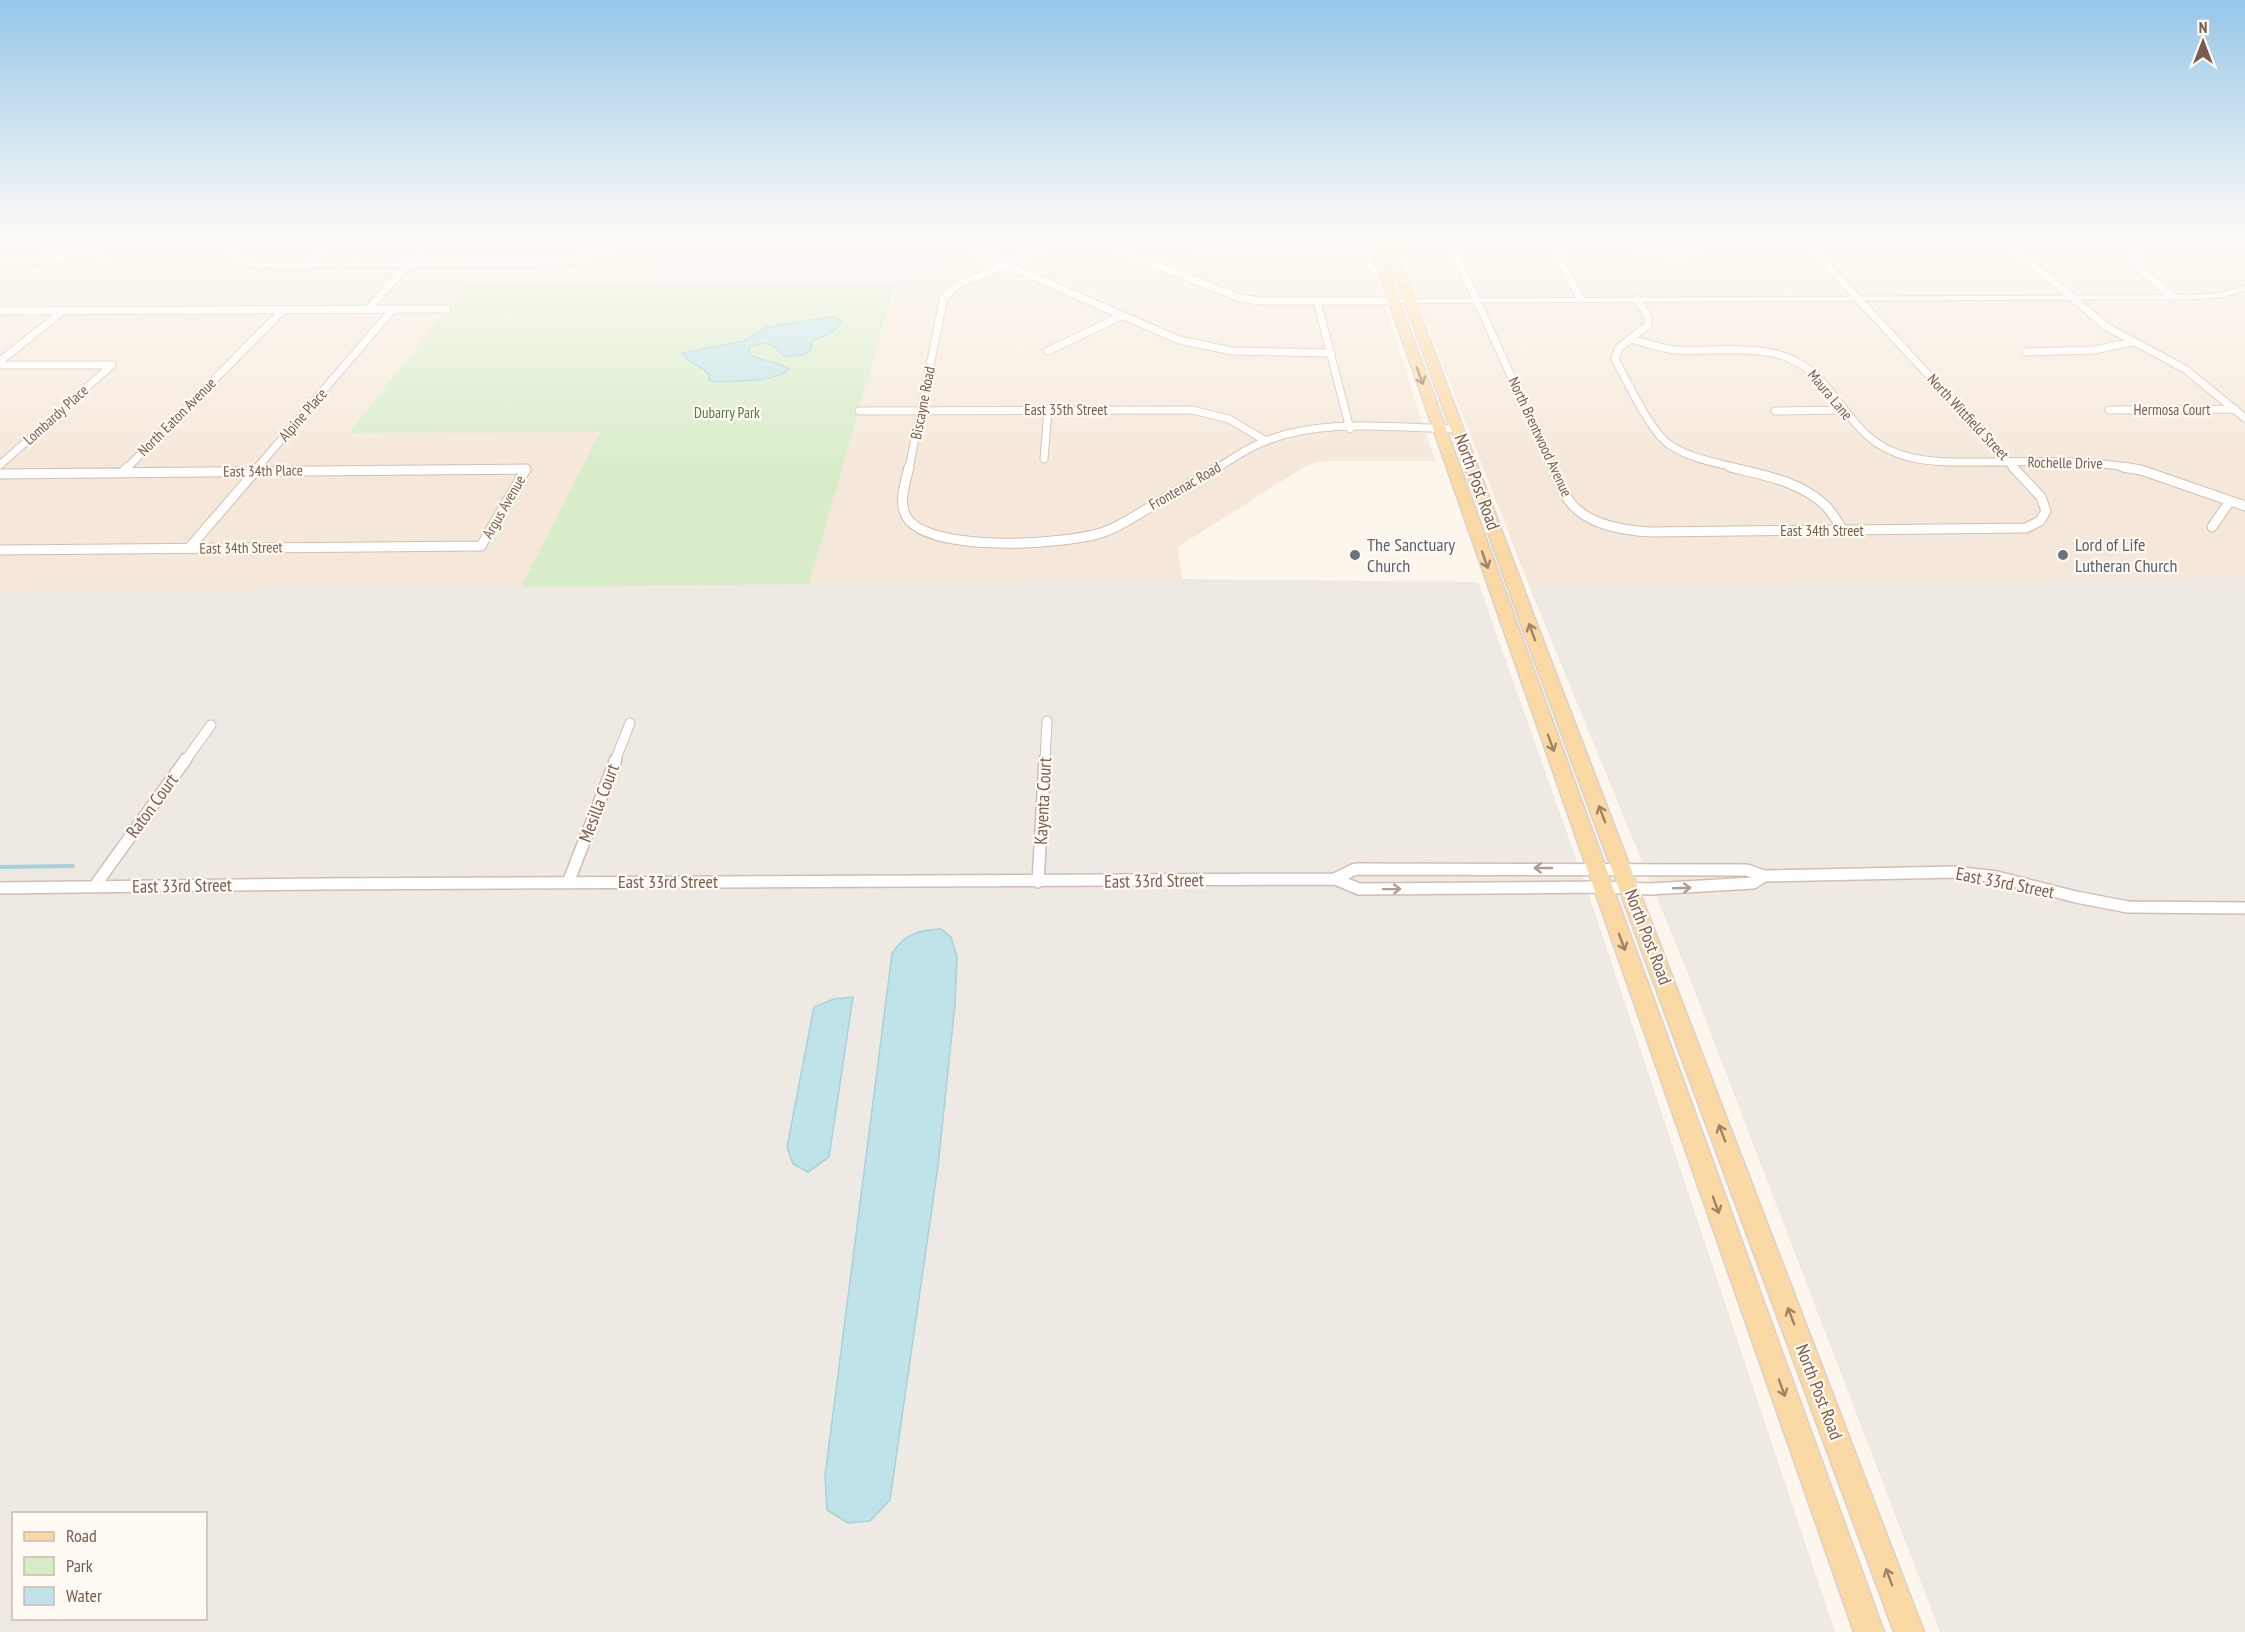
<svg xmlns="http://www.w3.org/2000/svg" width="2245" height="1632" font-family="'PT Sans Narrow',sans-serif">
	<rect width="100%" height="100%" fill="#fdf6ec"/>
	<path fill="#f5e8da" d="M 0,242 L 668,242 L 645,284 L 467,285 L 348,432 L 601,432 L 521,587 L 0,591 Z
		M 946,242 L 1174,242 L 1259,275 L 1375,276 L 1435,461 L 1329,461 L 1316,462 L 1304,467 L 1178,547 L 1182,579 L 809,584 L 895,281 L 969,253 Z
		M 1395,242 L 2245,242 L 2245,578 L 1530,588 Z"/>
	<path fill="#fde8e0" d="M 1174,242 L 1363,242 L 1375,276 L 1259,275 Z"/>
	<path fill="#efe9e4" fill-rule="evenodd" d="M 2245,578 L 2245,1632 L 1940,1632 L 1688,974 L 1530,588 Z
		M 1182,579 L 1478,582 L 1591,901 L 1835,1632 L 0,1632 L 0,591 ZM 14,1514 L 206,1514 L 206,1618 L 14,1618 Z"/>
	<path fill="#f3e8fa" d="M 668,242 L 946,242 L 970,252 L 896,281 L 895,284 L 645,284 Z"/>
	<path fill="#d8ecc9" d="M 467,284 L 895,284 L 809,584 L 521,587 L 600,432 L 348,433 Z"/>
	<path fill="#bfe3e8" stroke="#a5d3da" stroke-width="1.5" d="M 832,317 L 842,320 C 837,334 823,335 812,341 L 811,350 L 805,354 L 785,357 C 772,344 768,339 749,348 L 749,353 C 761,363 777,360 789,369 C 777,382 734,381 716,382 L 708,379 L 710,375 C 702,366 687,363 682,353 L 744,341 L 767,327 Z
		M 941,929 L 951,937 L 957,957 L 955,1004 L 938,1166 L 890,1500 L 870,1521 L 848,1523 L 827,1510 L 825,1476 L 892,954 C 904,934 918,930 941,929 Z
		M 853,997 L 829,1157 L 808,1172 L 793,1164 L 787,1147 L 814,1007 L 834,999 Z"/>
	<g fill="none" stroke-linecap="round" stroke-linejoin="round">
		<path stroke="#a5d3da" stroke-width="4" d="M 0,867 L 73,866"/>
		<g stroke="#d1beb0" stroke-width="9">
			<path id="minor-far2" d="M 234,242 L 229,250 C 236,263 249,264 263,264 L 559,263 L 600,255 L 622,242
				M 954,242 L 1179,340 L 1232,351 L 1331,353
				M 1098,242 L 1240,298 L 1260,301 L 1394,301
				M 1450,242 L 1553,468
				M 1573,242 L 1559,250 L 1557,256 L 1581,299
				M 1616,242 C 1644,250 1686,266 1709,242
				M 1806,242 L 2014,468
				M 1978,242 L 2012,246
				M 2011,242 L 2017,251 L 2107,327 L 2185,369 L 2245,418
				M 90,247 L 107,262
				M 2139,247 L 2131,256 L 2133,264 L 2174,297
				M 1919,250 L 1930,242
				M 0,263 L 41,260 L 111,242
				M 309,264 L 332,242
				M 1637,299 L 1648,317 L 1648,325 L 1619,348 L 1615,359 C 1627,381 1651,433 1670,445 C 1689,458 1714,462 1736,468
				M 1317,301 L 1350,429
				M 368,309 L 429,242
				M 0,311 L 447,309
				M 1632,339 C 1646,343 1662,349 1676,350 C 1712,352 1761,344 1793,360 C 1842,383 1847,443 1909,457 C 1933,463 1957,462 1981,462 C 2031,462 2082,459 2131,468
				M 1048,351 L 1121,316
				M 2026,352 L 2094,350 L 2132,342
				M 0,361 L 63,311
				M 0,365 L 112,365
				M 2109,410 L 2235,409
				M 859,411 L 1192,410 L 1229,419 L 1266,441
				M 1775,411 L 1844,410
				M 1044,459 L 1048,410
				M 0,465 L 112,365
				M 127,468 L 283,310
				M 257,468 L 393,309
				M 909,468 L 944,297 L 959,284 L 1061,242
				M 1217,468 C 1231,460 1245,449 1261,443 C 1320,417 1394,428 1457,429"/>
		</g>
		<g stroke="#d1beb0" stroke-width="11">
			<path id="minor-far1" d="M 909,467 C 906,481 898,501 906,516 C 927,554 1067,545 1104,532 C 1121,526 1136,515 1152,506 C 1174,492 1197,480 1219,467
				M 1552,467 C 1557,476 1560,487 1566,496 C 1582,524 1620,530 1649,532 L 2026,528 L 2040,521 L 2046,511 L 2041,497 L 2013,467
				M 1730,467 C 1763,475 1799,481 1825,505 C 1832,512 1838,523 1844,531
				M 2123,467 L 2141,470 L 2245,506
				M 122,473 L 128,467
				M 0,474 L 526,469
				M 2212,527 L 2230,501
				M 189,548 L 259,467
				M 0,550 L 481,546 L 526,469
				M 185,761 L 211,725
				M 615,761 L 630,723
				M 1045,761 L 1047,721"/>
		</g>
		<g stroke="#d1beb0" stroke-width="14">
			<path id="minor" d="M 1335,879 L 1355,869 L 1747,870 L 1764,876 L 1954,872 L 1997,877 L 2076,897 L 2128,907 L 2245,908
				M 1038,882 L 1045,759
				M 568,883 L 616,759
				M 94,887 L 186,759
				M 0,888 L 320,884 L 1335,879 L 1359,889 L 1602,887 L 1650,889 L 1753,883 L 1764,876"/>
		</g>
		<g stroke="#d1beb0" stroke-width="2">
			<path id="tertiary" d="M 2245,286 L 2245,291 L 2222,297 L 2195,299 L 1394,303 L 1390,301 L 1394,299 L 2195,295 L 2221,293 Z"/>
		</g>
		<g stroke="#dad1cd" stroke-width="3">
			<path id="primary" d="M 1368,242 L 1378,242 L 1884,1632 L 1854,1632 Z
				M 1383,242 L 1393,242 L 1544,643 L 1924,1632 L 1894,1632 L 1528,643 Z"/>
		</g>
		<use href="#minor-far2" stroke="#fff" stroke-width="7"/>
		<use href="#minor-far1" stroke="#fff" stroke-width="9"/>
		<use href="#minor" stroke="#fff" stroke-width="11"/>
		<use href="#tertiary" fill="#fff" fill-rule="evenodd"/>
		<use href="#primary" fill="#fbd9a5" fill-rule="evenodd"/>
	</g>
	<defs><path id="oneway-shaft" d="M-6 0H5M1.5-3L5.5 0L1.5 3" fill="none" stroke-width="1.6" stroke-linecap="round" stroke-linejoin="round" transform="scale(1.5)"/></defs>
	<g stroke="#a18267">
		<use href="#oneway-shaft" transform="translate(1420 376) rotate(70)"/>
		<use href="#oneway-shaft" transform="translate(1485 560) rotate(71)"/>
		<use href="#oneway-shaft" transform="translate(1532 632) rotate(-110)"/>
		<use href="#oneway-shaft" transform="translate(1551 743) rotate(70)"/>
		<use href="#oneway-shaft" transform="translate(1602 814) rotate(-111)"/>
		<use href="#oneway-shaft" transform="translate(1622 942) rotate(70)"/>
		<use href="#oneway-shaft" transform="translate(1722 1133) rotate(-111)"/>
		<use href="#oneway-shaft" transform="translate(1716 1205) rotate(70)"/>
		<use href="#oneway-shaft" transform="translate(1791 1316) rotate(-111)"/>
		<use href="#oneway-shaft" transform="translate(1782 1388) rotate(70)"/>
		<use href="#oneway-shaft" transform="translate(1889 1577) rotate(-110)"/>
	</g>
	<g stroke="#af9d94">
		<use href="#oneway-shaft" transform="translate(1543 868) rotate(180)"/>
		<use href="#oneway-shaft" transform="translate(1682 888) rotate(-2)"/>
		<use href="#oneway-shaft" transform="translate(1392 889) rotate(-1)"/>
	</g>
	<linearGradient id="sky" x2="0" y2="1"><stop stop-color="#97c7e8"/><stop offset="0.51" stop-color="#fefbf6"/><stop offset="1" stop-color="#fefbf6" stop-opacity="0"/></linearGradient>
	<rect width="2245" height="470" fill="url(#sky)"/>
	<g fill="#6b7280" stroke="#fffaf3" stroke-width="2">
		<circle cx="1355" cy="555" r="6"/>
		<circle cx="2063" cy="555" r="6"/>
	</g>
	<g text-anchor="middle" stroke-width="4.5" stroke-linejoin="round" paint-order="stroke">
		<g font-size="15" fill="#7a5c4d" stroke="#fffaf3">
			<text transform="translate(1830 395) rotate(50)" y="5">Maura Lane</text>
			<text transform="translate(923 403) rotate(-79)" y="5">Biscayne Road</text>
			<text x="1066" y="415">East 35th Street</text>
			<text x="2172" y="415">Hermosa Court</text>
			<text transform="translate(56 415) rotate(-42)" y="5">Lombardy Place</text>
			<text transform="translate(303 415) rotate(-49)" y="5">Alpine Place</text>
			<text transform="translate(177 417) rotate(-45)" y="5">North Eaton Avenue</text>
			<text transform="translate(1968 417) rotate(47)" y="5">North Wittfield Street</text>
			<text transform="translate(1540 437) rotate(65)" y="5">North Brentwood Avenue</text>
			<text transform="translate(2065 463) rotate(1)" y="5">Rochelle Drive</text>
			<text transform="translate(263 471) rotate(-1)" y="5">East 34th Place</text>
			<text transform="translate(1185 486) rotate(-30)" y="5">Frontenac Road</text>
			<text transform="translate(504 507) rotate(-60)" y="5">Argus Avenue</text>
			<text x="1822" y="536">East 34th Street</text>
			<text transform="translate(241 548) rotate(-1)" y="5">East 34th Street</text>
		</g>
		<g font-size="15" fill="#537a41" stroke="#fffaf3">
			<text x="727" y="418">Dubarry Park</text>
		</g>
		<g font-size="18" fill="#7a5c4d" stroke="#fffaf3">
			<text transform="translate(1477 482) rotate(70)" y="6">North Post Road</text>
			<text transform="translate(1043 801) rotate(-87)" y="6">Kayenta Court</text>
			<text transform="translate(599 803) rotate(-69)" y="6">Mesilla Court</text>
			<text transform="translate(152 806) rotate(-54)" y="6">Raton Court</text>
			<text transform="translate(1154 881) rotate(-1)" y="6">East 33rd Street</text>
			<text x="668" y="888">East 33rd Street</text>
			<text transform="translate(2005 883) rotate(11)" y="6">East 33rd Street</text>
			<text transform="translate(182 886) rotate(-1)" y="6">East 33rd Street</text>
			<text transform="translate(1648 937) rotate(69)" y="6">North Post Road</text>
			<text transform="translate(1819 1392) rotate(69)" y="6">North Post Road</text>
		</g>
		<g font-size="18" fill="#5b616d" stroke="#fffaf3" text-anchor="start">
			<text x="1367" y="551">The Sanctuary<tspan x="1367" dy="21">Church</tspan></text>
			<text x="2075" y="551">Lord of Life<tspan x="2075" dy="21">Lutheran Church</tspan></text>
		</g>
	</g>
	<rect x="12" y="1512" width="195" height="108" fill="#fffaf3" stroke="#cabbb1" stroke-width="1.5"/>
	<rect x="24" y="1532" width="30" height="9" fill="#fbd9a5" stroke="#cabbb1" stroke-width="1.5"/>
	<text x="66" y="1542" font-size="18" fill="#7a5c4d">Road</text>
	<rect x="24" y="1557" width="30" height="18" fill="#d8ecc9" stroke="#cabbb1" stroke-width="1.5"/>
	<text x="66" y="1572" font-size="18" fill="#7a5c4d">Park</text>
	<rect x="24" y="1587" width="30" height="18" fill="#bfe3e8" stroke="#cabbb1" stroke-width="1.5"/>
	<text x="66" y="1602" font-size="18" fill="#7a5c4d">Water</text>
	<g transform="translate(2203 42)" stroke="#fffaf3" stroke-width="4.5" paint-order="stroke">
	<path d="M0-4.5L10 22L0 15L-10 22Z" fill="#7a5c4d"/>
	<text y="-9" font-size="16" font-weight="bold" text-anchor="middle" fill="#7a5c4d">N</text>
	</g>
</svg>
